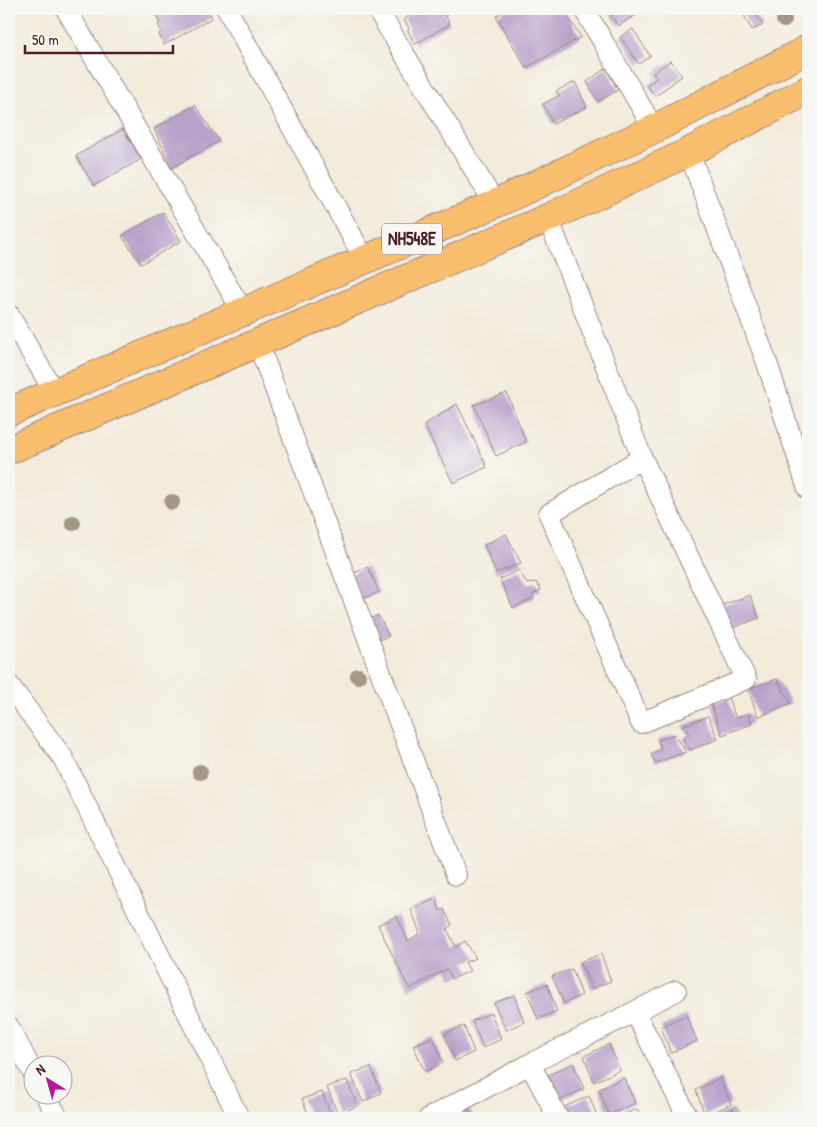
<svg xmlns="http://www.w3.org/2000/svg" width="817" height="1127" font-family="'Patrick Hand',sans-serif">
	<rect width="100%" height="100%" fill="#f6f6f2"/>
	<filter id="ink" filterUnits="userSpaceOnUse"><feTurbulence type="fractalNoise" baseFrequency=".02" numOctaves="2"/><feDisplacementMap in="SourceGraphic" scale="10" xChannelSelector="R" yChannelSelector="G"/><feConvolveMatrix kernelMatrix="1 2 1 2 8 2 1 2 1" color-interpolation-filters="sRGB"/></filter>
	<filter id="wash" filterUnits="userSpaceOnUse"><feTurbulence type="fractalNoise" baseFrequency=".0096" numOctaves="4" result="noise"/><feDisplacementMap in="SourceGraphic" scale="20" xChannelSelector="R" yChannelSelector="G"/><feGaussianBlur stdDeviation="1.12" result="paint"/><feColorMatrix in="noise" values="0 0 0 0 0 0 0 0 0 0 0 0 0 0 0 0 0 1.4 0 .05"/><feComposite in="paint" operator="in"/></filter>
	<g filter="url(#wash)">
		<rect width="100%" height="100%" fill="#f2ebda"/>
		<g id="blocks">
			<path fill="#b8a2cb" d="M 152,9 L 207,9 L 212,18 L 164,45 L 159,34 L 162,32 L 158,24 L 160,23 Z
				M 413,9 L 446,9 L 449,13 L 445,15 L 450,24 L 415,44 L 408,31 L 409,28 L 404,19 L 415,12 Z
				M 509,9 L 563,9 L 581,37 L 526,68 L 496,16 Z
				M 607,9 L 640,9 L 642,11 L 618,26 Z
				M 740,9 L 752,9 L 763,25 L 752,30 Z
				M 633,29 L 650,56 L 639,64 L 620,37 Z
				M 670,61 L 682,76 L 655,96 L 647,85 L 657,78 L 653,73 Z
				M 606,68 L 618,90 L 598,102 L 587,82 Z
				M 575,82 L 587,107 L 553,124 L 543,104 L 560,95 L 556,91 Z
				M 195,105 L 219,141 L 172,168 L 154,129 Z
				M 123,129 L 141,159 L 94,186 L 76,156 Z
				M 163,212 L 181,241 L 141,264 L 122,236 Z
				M 507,393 L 526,442 L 496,456 L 474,405 Z
				M 457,404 L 487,467 L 453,483 L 424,425 Z
				M 506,534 L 521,563 L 496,573 L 484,545 Z
				M 368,567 L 379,592 L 356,602 L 346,576 Z
				M 519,570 L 527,584 L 536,582 L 541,590 L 533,594 L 534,598 L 513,608 L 500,579 Z
				M 750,595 L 759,618 L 727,630 L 720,606 Z
				M 378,615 L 389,636 L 372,643 L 364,622 Z
				M 777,679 L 791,703 L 758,717 L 748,689 Z
				M 728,698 L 736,718 L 748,713 L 752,724 L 722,735 L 711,704 Z
				M 708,716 L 718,739 L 690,750 L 683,739 L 689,734 L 682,726 Z
				M 675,734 L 686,752 L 655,763 L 651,754 L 661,749 L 658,740 Z
				M 436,899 L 440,911 L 444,909 L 452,925 L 447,929 L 456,947 L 465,941 L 476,958 L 465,962 L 470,971 L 452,979 L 447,969 L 409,989 L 378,925 L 397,916 L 408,941 L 420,933 L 411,909 Z
				M 601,954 L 611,981 L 592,989 L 580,962 Z
				M 572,969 L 582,995 L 564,1004 L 552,976 Z
				M 547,984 L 557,1011 L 538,1019 L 527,992 Z
				M 514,995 L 524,1022 L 506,1030 L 494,1003 Z
				M 491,1013 L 501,1039 L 483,1048 L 472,1021 Z
				M 686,1015 L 697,1041 L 671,1053 L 661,1027 Z
				M 464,1026 L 474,1052 L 455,1061 L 444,1034 Z
				M 433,1037 L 443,1063 L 425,1072 L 413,1045 Z
				M 609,1044 L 620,1070 L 594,1082 L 584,1056 Z
				M 573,1063 L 584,1089 L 558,1101 L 548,1075 Z
				M 371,1067 L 381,1093 L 363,1102 L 351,1074 Z
				M 624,1078 L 635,1103 L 609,1115 L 599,1089 Z
				M 720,1078 L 731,1104 L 705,1116 L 696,1090 Z
				M 347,1080 L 357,1106 L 338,1115 L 327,1087 Z
				M 322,1092 L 332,1118 L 310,1118 L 302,1099 Z
				M 589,1096 L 598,1118 L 568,1118 L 564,1107 Z
				M 468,1108 L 474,1118 L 450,1118 Z
				M 637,1109 L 642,1118 L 615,1118 Z
				M 733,1109 L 737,1118 L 714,1118 Z"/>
		</g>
	</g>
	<g filter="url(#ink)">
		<use href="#blocks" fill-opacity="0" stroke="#9e8582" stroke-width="1"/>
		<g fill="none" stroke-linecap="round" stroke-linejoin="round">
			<g stroke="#9e8582" stroke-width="22">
				<path id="minor" d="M 66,9 L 243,312
					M 227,9 L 365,260
					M 377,9 L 495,204
					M 584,9 L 654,129
					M 689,152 L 767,363 L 808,489
					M 548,218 L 642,458 L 549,514 L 641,723 L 746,679 L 642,458
					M 9,315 L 55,393
					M 258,343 L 456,875
					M 9,685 L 63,758 L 239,1118
					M 635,1012 L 688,1118
					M 9,1027 L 32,1071
					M 530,1064 L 558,1118
					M 45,1094 L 58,1118
					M 429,1118 L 530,1064 L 676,991"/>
			</g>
			<g stroke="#9e8582" stroke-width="30">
				<path id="trunk" d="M 9,412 L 495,204 L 654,129 L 808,49
					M 9,450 L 548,218 L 689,152 L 808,90"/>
			</g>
			<use href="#minor" stroke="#fff" stroke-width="20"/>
			<use href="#trunk" stroke="#f9be6d" stroke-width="28"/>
		</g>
		<g fill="#a49786">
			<circle cx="784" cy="20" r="8"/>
			<circle cx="172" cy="502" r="8"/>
			<circle cx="73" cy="523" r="8"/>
			<circle cx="358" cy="676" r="8"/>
			<circle cx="200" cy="772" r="8"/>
		</g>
	</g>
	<g text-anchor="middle" stroke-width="4" stroke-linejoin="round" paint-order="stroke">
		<rect fill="#f6f6f2" stroke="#7e6067" stroke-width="1" x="382" y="223.5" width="60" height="31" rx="4"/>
		<g font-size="18" font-weight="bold" fill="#4a1f2b">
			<text x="412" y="245">NH548E</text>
		</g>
	</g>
	<rect width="817" height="1127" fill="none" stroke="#f6f6f2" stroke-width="30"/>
	<g transform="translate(48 1080) rotate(323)"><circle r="24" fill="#f6f6f2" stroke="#b1a0a2"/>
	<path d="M0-4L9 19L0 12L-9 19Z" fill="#b5179e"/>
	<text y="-8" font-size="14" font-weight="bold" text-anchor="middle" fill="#4a1f2b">N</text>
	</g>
	<path d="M25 45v8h148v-8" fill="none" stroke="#4a1f2b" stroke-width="2.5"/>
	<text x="32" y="45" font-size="15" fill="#4a1f2b" stroke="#f6f6f2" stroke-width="4" paint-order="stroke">50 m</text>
</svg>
